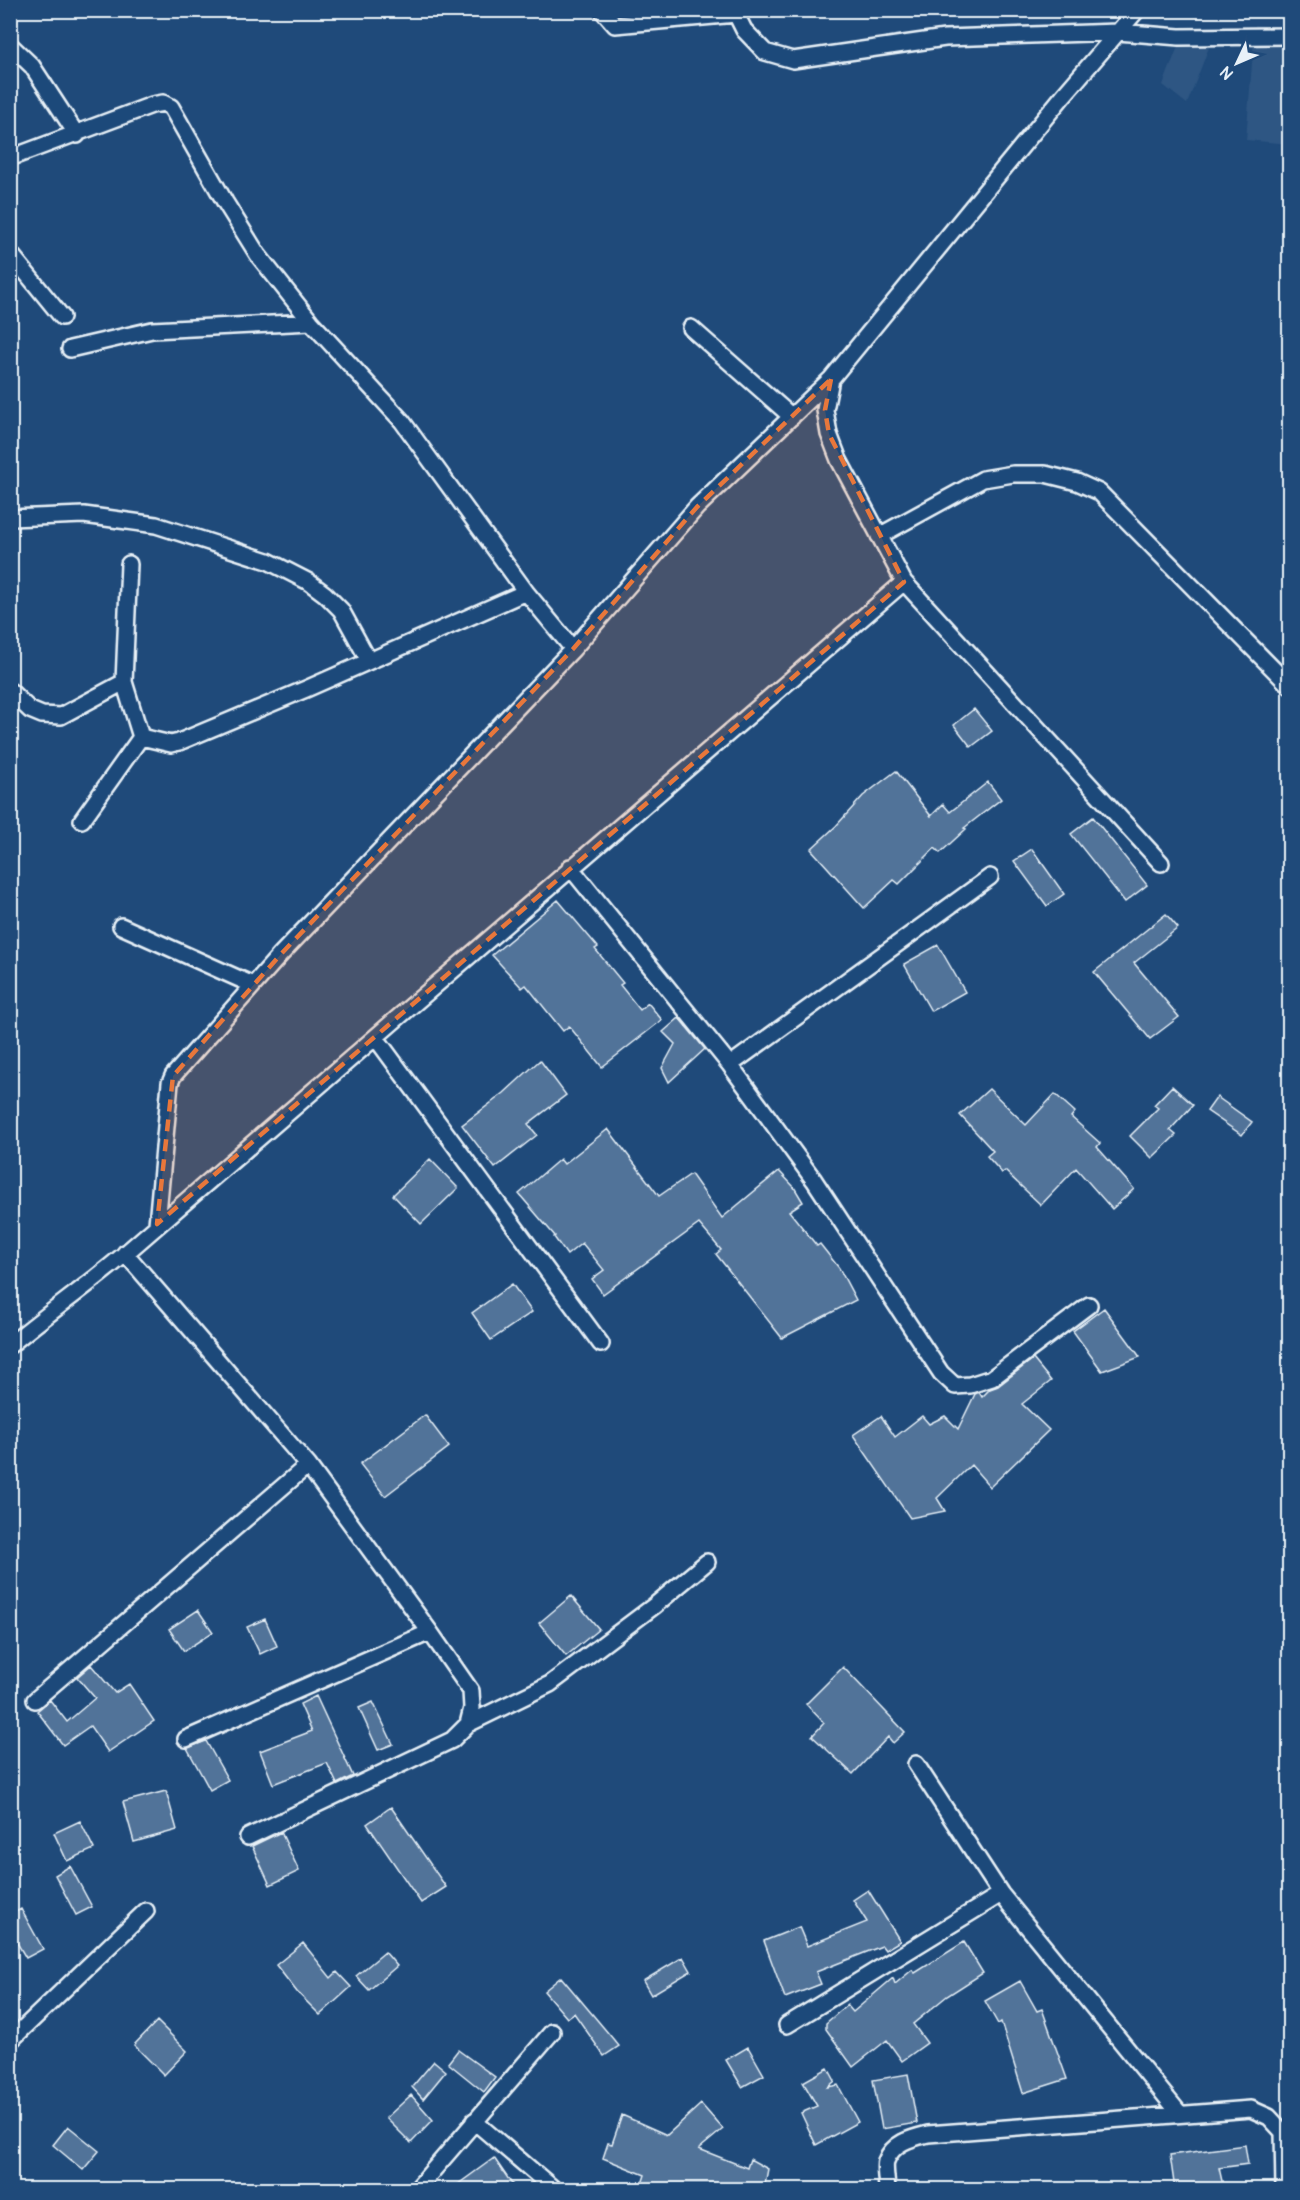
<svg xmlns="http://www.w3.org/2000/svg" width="1300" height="2200" font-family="Pangolin,sans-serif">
	<rect width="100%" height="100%" fill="#1f4a7a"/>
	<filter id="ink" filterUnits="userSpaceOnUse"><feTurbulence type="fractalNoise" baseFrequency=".0167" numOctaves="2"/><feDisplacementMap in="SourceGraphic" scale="12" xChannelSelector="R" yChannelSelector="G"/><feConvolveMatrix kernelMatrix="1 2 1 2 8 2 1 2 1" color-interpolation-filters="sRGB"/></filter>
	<g filter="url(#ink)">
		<path fill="#2e5683" d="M 1255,25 L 1289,28 L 1289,144 L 1246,140 Z
			M 1184,31 L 1211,42 L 1187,104 L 1163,85 Z"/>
		<path fill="#517399" stroke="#e8f1f8" stroke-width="1.5" d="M 974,709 L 992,731 L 971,747 L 954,725 Z
			M 896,771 L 931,816 L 943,804 L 950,812 L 988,782 L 1001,799 L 964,828 L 966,829 L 940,853 L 935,848 L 899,884 L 894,880 L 864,908 L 811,849 L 836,826 L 863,796 Z
			M 1093,817 L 1147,885 L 1125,902 L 1071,834 Z
			M 1032,849 L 1064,894 L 1047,906 L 1014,861 Z
			M 558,900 L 598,947 L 595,949 L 623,983 L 620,985 L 640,1010 L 648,1003 L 662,1020 L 602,1067 L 569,1026 L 563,1031 L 526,985 L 522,988 L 492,955 Z
			M 1166,914 L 1178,928 L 1134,963 L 1179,1017 L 1150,1039 L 1094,972 Z
			M 938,945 L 965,992 L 931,1011 L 904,964 Z
			M 679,1018 L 705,1049 L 669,1082 L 662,1068 L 675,1044 L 663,1032 Z
			M 540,1060 L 566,1095 L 528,1124 L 537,1135 L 495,1168 L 462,1125 L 504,1093 Z
			M 1172,1086 L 1193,1105 L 1170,1130 L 1176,1135 L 1152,1158 L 1130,1136 L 1158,1108 L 1154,1105 Z
			M 989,1089 L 1026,1125 L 1055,1094 L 1075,1112 L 1071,1117 L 1100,1143 L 1097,1147 L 1134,1189 L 1112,1209 L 1076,1168 L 1041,1205 L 1005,1171 L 1002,1173 L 987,1156 L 993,1151 L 960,1115 Z
			M 1217,1097 L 1252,1122 L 1242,1135 L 1207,1111 Z
			M 608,1129 L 659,1196 L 691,1174 L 722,1218 L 779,1171 L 794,1187 L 803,1202 L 789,1211 L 817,1246 L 820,1244 L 839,1268 L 856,1300 L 782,1338 L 716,1254 L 721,1250 L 699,1224 L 603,1294 L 592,1279 L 604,1270 L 582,1243 L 567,1255 L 554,1237 L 555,1236 L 519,1194 L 560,1159 L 564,1164 Z
			M 430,1159 L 458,1188 L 421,1224 L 393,1195 Z
			M 512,1284 L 532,1312 L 491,1340 L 472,1313 Z
			M 1104,1308 L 1140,1357 L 1102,1371 L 1073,1331 Z
			M 1033,1359 L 1051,1381 L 1022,1404 L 1049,1430 L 990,1487 L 971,1465 L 937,1498 L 945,1511 L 910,1518 L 853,1435 L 881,1416 L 895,1437 L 922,1416 L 929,1424 L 945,1416 L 958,1429 L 975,1394 L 979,1392 L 982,1397 L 990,1389 L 998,1386 Z
			M 425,1415 L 449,1447 L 385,1496 L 360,1464 Z
			M 571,1596 L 599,1629 L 566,1656 L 539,1623 Z
			M 198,1610 L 213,1632 L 184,1651 L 169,1629 Z
			M 265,1619 L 277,1646 L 260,1654 L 247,1627 Z
			M 91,1665 L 115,1693 L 129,1684 L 154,1721 L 108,1752 L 90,1726 L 63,1745 L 37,1711 L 50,1700 L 67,1722 L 95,1698 L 77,1677 Z
			M 843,1667 L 905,1732 L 893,1743 L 888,1737 L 853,1774 L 812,1736 L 824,1723 L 806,1704 Z
			M 316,1696 L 353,1776 L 337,1784 L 327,1763 L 273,1784 L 260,1751 L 312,1731 L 300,1704 Z
			M 373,1702 L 393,1744 L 378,1750 L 359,1708 Z
			M 206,1741 L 228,1780 L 210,1790 L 187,1748 Z
			M 166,1791 L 177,1830 L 134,1842 L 123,1802 Z
			M 391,1807 L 446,1887 L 421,1903 L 367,1824 Z
			M 80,1821 L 94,1849 L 67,1861 L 54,1833 Z
			M 281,1832 L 299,1871 L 270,1885 L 252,1846 Z
			M 70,1866 L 92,1907 L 76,1915 L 55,1875 Z
			M 868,1890 L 900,1941 L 885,1950 L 882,1946 L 816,1972 L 821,1984 L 785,1998 L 764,1941 L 799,1927 L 807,1946 L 867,1922 L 853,1900 Z
			M 21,1909 L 43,1949 L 26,1958 L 10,1931 L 10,1915 Z
			M 964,1942 L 983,1973 L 947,1996 L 913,2024 L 927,2043 L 902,2061 L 887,2040 L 853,2067 L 826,2029 L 826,2023 L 847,2005 L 853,2012 L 893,1978 L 895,1984 L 912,1970 L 915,1973 Z
			M 303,1943 L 331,1978 L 337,1972 L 351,1987 L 320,2015 L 297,1992 L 276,1965 Z
			M 385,1952 L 397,1966 L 369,1990 L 356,1976 Z
			M 683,1957 L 691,1971 L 651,1995 L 643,1981 Z
			M 561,1977 L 577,1996 L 619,2046 L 604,2056 L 574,2013 L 567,2018 L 544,1991 Z
			M 1020,1981 L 1037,2011 L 1042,2009 L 1067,2079 L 1023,2093 L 1001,2022 L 998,2024 L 985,2001 Z
			M 157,2021 L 187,2051 L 164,2075 L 134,2045 Z
			M 748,2047 L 764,2075 L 742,2087 L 726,2060 Z
			M 458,2050 L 495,2077 L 484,2092 L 448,2063 Z
			M 434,2061 L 446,2071 L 423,2099 L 412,2087 Z
			M 828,2068 L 835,2081 L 828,2087 L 838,2085 L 858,2122 L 816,2145 L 801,2113 L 817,2106 L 803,2082 Z
			M 908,2074 L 917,2123 L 882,2129 L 873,2080 Z
			M 411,2095 L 433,2120 L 411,2143 L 386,2118 Z
			M 701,2104 L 723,2129 L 699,2149 L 747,2168 L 750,2159 L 768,2169 L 764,2190 L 640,2190 L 645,2175 L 603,2158 L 608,2143 L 612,2144 L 622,2115 L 667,2135 Z
			M 68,2126 L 99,2151 L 83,2170 L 53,2145 Z
			M 1245,2145 L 1248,2164 L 1219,2168 L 1224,2190 L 1175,2190 L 1170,2155 Z
			M 494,2158 L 516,2190 L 450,2190 Z"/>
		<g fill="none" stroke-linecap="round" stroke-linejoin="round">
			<g stroke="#e8f1f8" stroke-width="20">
				<path id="minor" d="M 602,10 L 615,25 L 736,14
					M 734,10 L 744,30 L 765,52 L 793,60 L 945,38 L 1118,32 L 1179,37 L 1290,36
					M 1137,10 L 1063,96 L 831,379 L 825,410 L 829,434 L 839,460 L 904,582 L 1161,863
					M 10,45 L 32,66 L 77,135
					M 10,158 L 152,105 L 163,103 L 171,107 L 225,202 L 258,255 L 311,322 L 402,421 L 526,592 L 573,649
					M 10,253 L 62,317
					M 691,328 L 792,417
					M 70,349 L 152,330 L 311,322
					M 10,518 L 84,515 L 156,525 L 268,561 L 309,582 L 325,594 L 341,610 L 369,661
					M 879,536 L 983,479 L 1013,474 L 1045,474 L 1077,482 L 1099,492 L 1290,686
					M 129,564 L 124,682 L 141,737
					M 10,691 L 30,710 L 42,715 L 61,716 L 124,682
					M 141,737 L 171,744 L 179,742 L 306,689 L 526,592
					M 82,820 L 141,737
					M 570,867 L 730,1065 L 814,1180 L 941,1373 L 955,1386 L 970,1385 L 992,1378 L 1089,1305
					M 121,926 L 253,985
					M 376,1038 L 601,1344
					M 730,1065 L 990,877
					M 157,1224 L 170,1083 L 173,1076 L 281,954 L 573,649 L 697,507 L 831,379
					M 125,1253 L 308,1465 L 430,1632 L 471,1691 L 472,1708 L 468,1724 L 452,1740 L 248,1837
					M 10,1345 C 48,1313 89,1285 126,1253 C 385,1029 644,804 904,582
					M 35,1700 L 308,1465
					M 468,1724 L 550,1684 L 654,1606 L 707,1562
					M 186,1739 L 430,1632
					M 916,1764 L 1001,1894 L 1180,2114
					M 787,2025 L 1001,1894
					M 10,2041 L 146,1911
					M 474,2121 L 555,2190
					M 416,2190 L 552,2032
					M 887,2190 C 887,2181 884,2168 886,2161 C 893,2142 912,2138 928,2134 L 1251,2109 L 1269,2117 L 1283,2132 L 1284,2190"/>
			</g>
			<use href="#minor" stroke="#1f4a7a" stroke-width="15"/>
		</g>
	</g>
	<path fill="#e8773b" fill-opacity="0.2" stroke="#e8773b" stroke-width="4.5" stroke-dasharray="12 8" stroke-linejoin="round" d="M 831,379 L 825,410 L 829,434 L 904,582 L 157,1224 L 173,1076 L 281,954 L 573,649 L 697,507 Z"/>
	<rect width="1300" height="2200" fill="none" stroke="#1f4a7a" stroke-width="36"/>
	<rect x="18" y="18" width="1264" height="2164" fill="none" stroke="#e8f1f8" stroke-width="2" filter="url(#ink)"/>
	<g transform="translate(1237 63) rotate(226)" stroke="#1f4a7a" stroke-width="4.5" paint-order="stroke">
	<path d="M0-4.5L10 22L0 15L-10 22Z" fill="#e8f1f8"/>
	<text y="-9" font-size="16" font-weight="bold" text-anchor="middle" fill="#e8f1f8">N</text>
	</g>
</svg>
